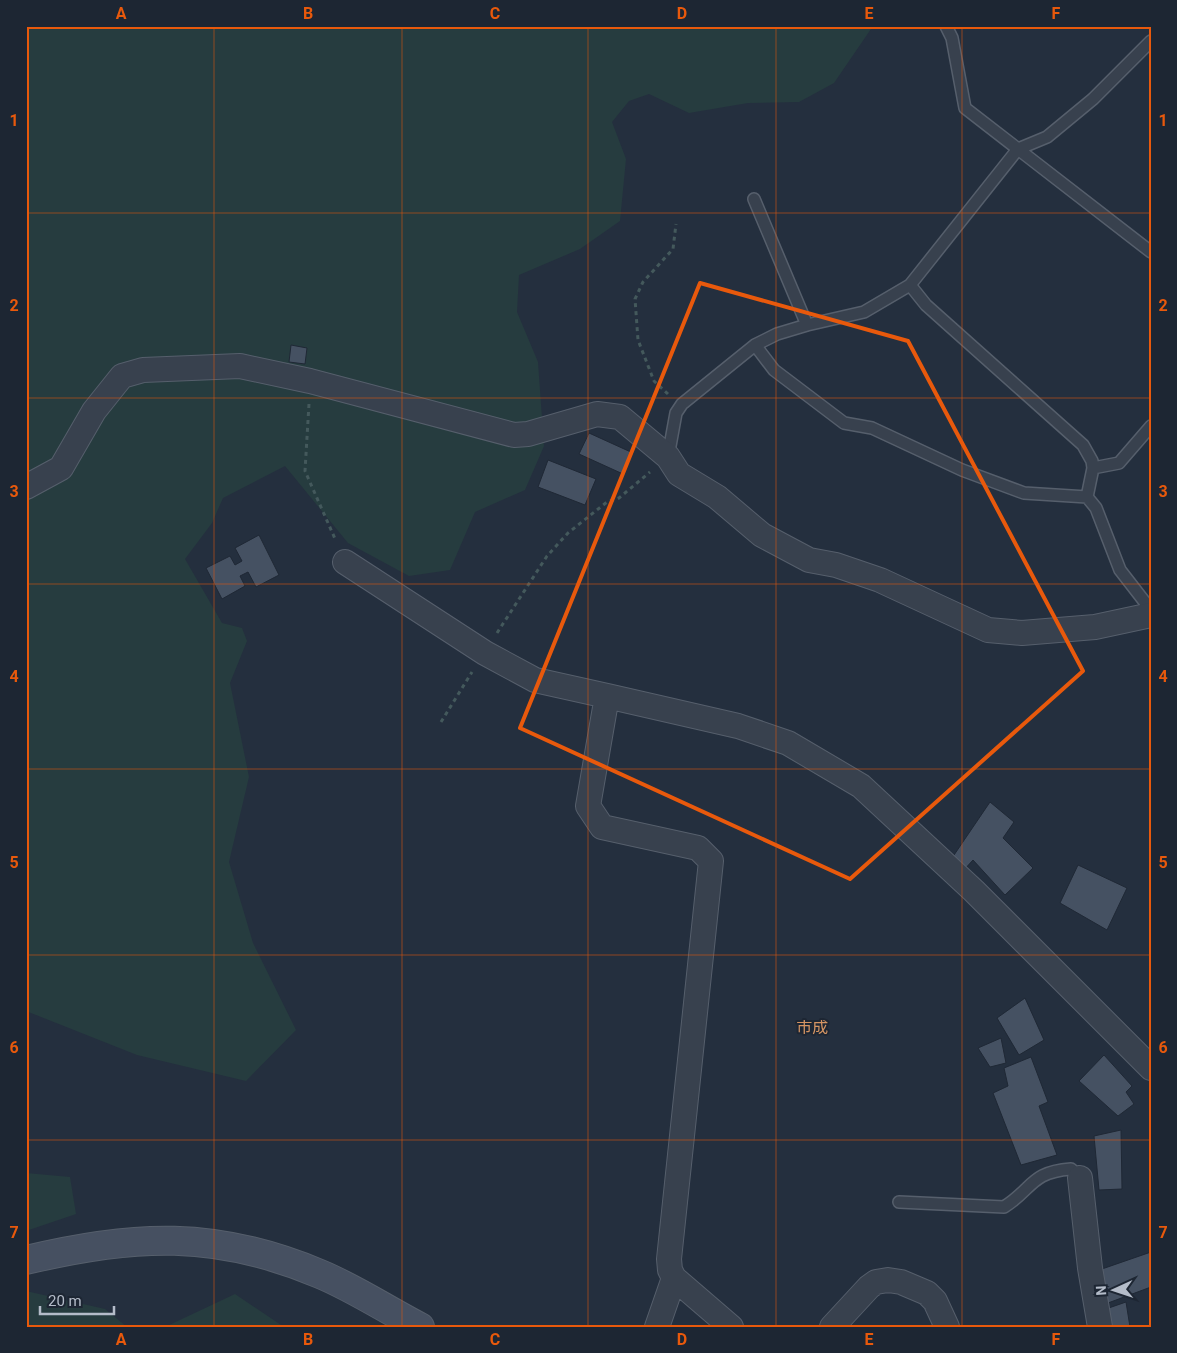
<svg xmlns="http://www.w3.org/2000/svg" width="1177" height="1353" font-family="Roboto,'Noto Sans JP',sans-serif">
	<rect width="100%" height="100%" fill="#242f3e"/>
	<path fill="#263c3f" d="M 26,26 L 873,26 L 834,83 L 799,102 L 748,103 L 689,113 L 649,94 L 629,101 L 612,122 L 626,159 L 620,221 L 580,249 L 519,275 L 517,312 L 538,362 L 544,446 L 525,490 L 475,512 L 450,570 L 409,576 L 348,543 L 285,466 L 223,498 L 212,523 L 185,559 L 222,623 L 242,628 L 247,641 L 230,683 L 249,777 L 229,862 L 253,943 L 296,1030 L 246,1081 L 137,1055 L 26,1011 Z
		M 26,1173 L 70,1177 L 76,1214 L 26,1231 Z
		M 26,1291 L 105,1309 L 127,1327 L 26,1327 Z
		M 235,1294 L 284,1327 L 165,1327 Z"/>
	<path fill="#455162" stroke="#1f2835" d="M 291,345 L 307,348 L 305,364 L 289,362 Z
		M 589,433 L 633,453 L 623,474 L 579,454 Z
		M 548,460 L 596,479 L 585,505 L 538,487 Z
		M 259,535 L 279,575 L 256,587 L 248,572 L 240,576 L 245,586 L 222,599 L 206,568 L 230,556 L 235,565 L 242,561 L 235,548 Z
		M 990,802 L 1014,822 L 1003,838 L 1033,868 L 1005,895 L 973,860 L 963,871 L 952,858 Z
		M 1078,865 L 1127,888 L 1107,930 L 1060,903 Z
		M 1025,998 L 1044,1040 L 1019,1055 L 997,1018 Z
		M 1001,1038 L 1006,1063 L 990,1067 L 978,1048 Z
		M 1104,1055 L 1132,1086 L 1126,1092 L 1134,1104 L 1118,1116 L 1079,1081 Z
		M 1031,1057 L 1048,1102 L 1039,1106 L 1057,1155 L 1021,1165 L 993,1093 L 1008,1086 L 1004,1068 Z
		M 1121,1130 L 1122,1189 L 1099,1190 L 1094,1136 Z
		M 1151,1252 L 1151,1287 L 1108,1303 L 1099,1270 Z
		M 1126,1302 L 1130,1327 L 1103,1327 L 1100,1311 Z"/>
	<g fill="none" stroke-linecap="round" stroke-linejoin="round">
		<g stroke="#565f6c" stroke-width="14">
			<path id="lane" d="M 946,26 L 952,38 L 965,108 L 1151,252
				M 754,199 L 807,325
				M 910,285 L 926,305 L 1083,445 L 1092,461 L 1093,468
				M 755,345 L 774,370 L 844,423 L 872,428 L 962,470 L 1024,493 L 1087,497 L 1096,508 L 1120,570 L 1151,610
				M 668,457 L 676,413 L 682,404 L 755,345 L 777,334 L 807,325 L 864,312 L 910,285 L 1018,149 L 1047,137 L 1093,99 L 1151,41
				M 1087,497 L 1093,468 L 1119,463 L 1151,426
				M 899,1202 L 1004,1207 C 1033,1189 1030,1172 1071,1169 L 1080,1178"/>
		</g>
		<g stroke="#565f6c" stroke-width="26">
			<path id="street" d="M 26,487 L 61,468 L 94,411 L 122,376 L 143,370 L 240,366 L 310,381 L 514,435 L 528,434 L 597,414 L 620,417 L 668,457 L 679,474 L 717,497 L 762,535 L 809,560 L 836,565 L 880,580 L 988,630 L 1022,633 L 1095,627 L 1151,615
				M 345,562 L 485,653 L 535,680 L 607,696
				M 1080,1178 L 1090,1268 L 1100,1327
				M 657,1327 L 674,1278
				M 731,1327 L 674,1278 L 670,1270 L 669,1259 L 711,861 L 698,848 L 602,827 L 588,806 L 607,696 L 738,726 L 788,743 L 861,786 L 974,891 L 1151,1068
				M 832,1327 L 869,1287 L 876,1282 L 888,1280 L 901,1282 L 927,1293 L 935,1301 L 947,1327"/>
		</g>
		<g stroke="#565f6c" stroke-width="30">
			<path id="secondary" d="M 26,1260 C 134,1234 216,1230 320,1274 C 354,1288 387,1310 420,1327"/>
		</g>
		<path stroke="#44595c" stroke-width="3" stroke-dasharray="4 4" stroke-linecap="butt" d="M 668,394 L 654,381 L 638,340 L 635,299 L 643,282 L 673,249 L 676,224
			M 309,404 L 305,471 L 336,541
			M 497,633 L 547,556 L 568,533 L 607,502 L 619,498 L 650,472
			M 441,722 L 472,672"/>
		<use href="#lane" stroke="#38414e" stroke-width="11"/>
		<use href="#street" stroke="#38414e" stroke-width="24"/>
		<use href="#secondary" stroke="#465061" stroke-width="28"/>
	</g>
	<path fill="none" stroke="#e8590c" stroke-width="4" stroke-linejoin="round" d="M 700,283 L 908,341 L 1083,671 L 850,879 L 520,728 Z"/>
	<path fill="none" stroke="#e8590c" stroke-width="1" stroke-opacity="0.55" d="M 214,26 L 214,1327M 402,26 L 402,1327M 588,26 L 588,1327M 776,26 L 776,1327M 962,26 L 962,1327M 26,213 L 1151,213M 26,398 L 1151,398M 26,584 L 1151,584M 26,769 L 1151,769M 26,955 L 1151,955M 26,1140 L 1151,1140"/>
	<g text-anchor="middle" stroke-width="4" stroke-linejoin="round" paint-order="stroke">
		<g font-size="16" fill="#d59563" stroke="#1d2633">
			<text x="812" y="1033">市成</text>
		</g>
	</g>
	<rect width="1177" height="1353" fill="none" stroke="#1d2633" stroke-width="55"/>
	<g transform="translate(1114 1290) rotate(267)" stroke="#1d2633" stroke-width="4" paint-order="stroke">
	<path d="M0-4L9 19L0 12L-9 19Z" fill="#b4bcc9"/>
	<text y="-8" font-size="14" font-weight="bold" text-anchor="middle" fill="#b4bcc9">N</text>
	</g>
	<path d="M40 1306v8h74v-8" fill="none" stroke="#b4bcc9" stroke-width="2.5"/>
	<text x="48" y="1306" font-size="15" fill="#b4bcc9" stroke="#1d2633" stroke-width="4" paint-order="stroke">20 m</text>
	<rect x="28" y="28" width="1122" height="1298" fill="none" stroke="#e8590c" stroke-width="2"/>
	<g font-size="16" text-anchor="middle" font-weight="bold" fill="#e8590c">
		<text x="121" y="19">A</text>
		<text x="308" y="19">B</text>
		<text x="495" y="19">C</text>
		<text x="682" y="19">D</text>
		<text x="869" y="19">E</text>
		<text x="1056" y="19">F</text>
		<text x="14" y="126">1</text>
		<text x="1163" y="126">1</text>
		<text x="14" y="311">2</text>
		<text x="1163" y="311">2</text>
		<text x="14" y="497">3</text>
		<text x="1163" y="497">3</text>
		<text x="14" y="682">4</text>
		<text x="1163" y="682">4</text>
		<text x="14" y="868">5</text>
		<text x="1163" y="868">5</text>
		<text x="14" y="1053">6</text>
		<text x="1163" y="1053">6</text>
		<text x="14" y="1238">7</text>
		<text x="1163" y="1238">7</text>
		<text x="121" y="1345">A</text>
		<text x="308" y="1345">B</text>
		<text x="495" y="1345">C</text>
		<text x="682" y="1345">D</text>
		<text x="869" y="1345">E</text>
		<text x="1056" y="1345">F</text>
	</g>
</svg>
